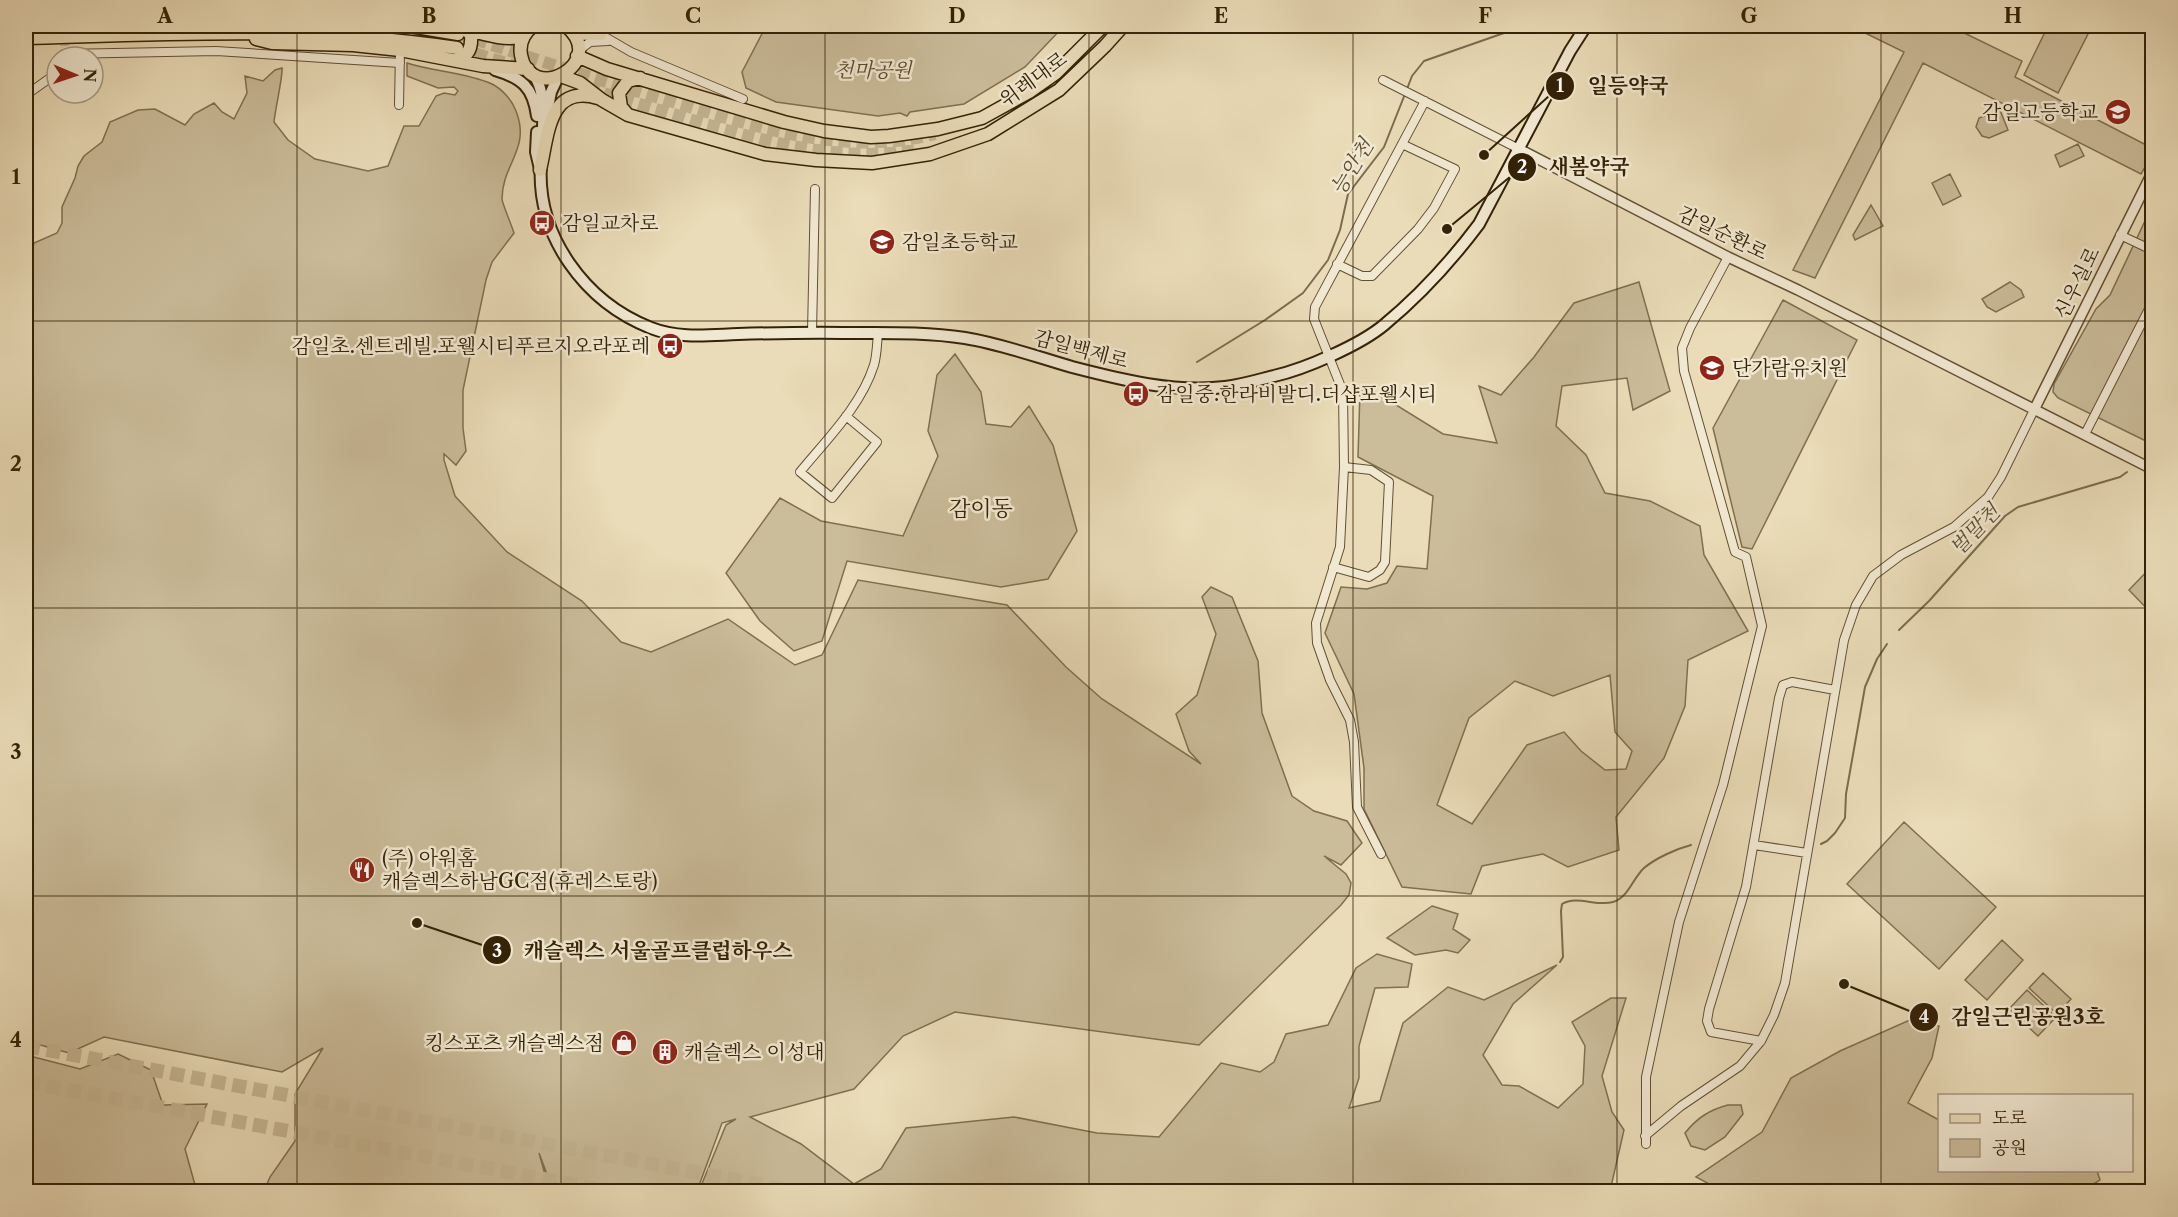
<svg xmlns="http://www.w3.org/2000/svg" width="2178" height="1217" font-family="'Libre Caslon Text','Noto Serif KR',serif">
	<rect width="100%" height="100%" fill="#eadcb8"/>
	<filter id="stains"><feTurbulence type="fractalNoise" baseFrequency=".00333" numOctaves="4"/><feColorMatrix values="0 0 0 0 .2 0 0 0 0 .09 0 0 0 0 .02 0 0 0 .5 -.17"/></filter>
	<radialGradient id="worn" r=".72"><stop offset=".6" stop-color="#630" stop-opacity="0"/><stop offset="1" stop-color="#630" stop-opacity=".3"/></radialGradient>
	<path fill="#cbbc9a" stroke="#806f50" stroke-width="1.5" fill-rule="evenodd" d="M 766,26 L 1064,26 L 1025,67 L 964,104 L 910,112 L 907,116 L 900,113 L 878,116 L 776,102 L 746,88 L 742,72 Z
		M 1178,26 L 1389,26 L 1383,28 L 1282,33 L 1181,30 Z
		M 1851,26 L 1950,26 L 2022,61 L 2015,77 L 2152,148 L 2152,155 L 2141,174 L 1923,63 L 1815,278 L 1793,270 L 1904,52 Z
		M 2048,26 L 2075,26 L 2089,32 L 2058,93 L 2024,75 Z
		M 407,63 C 435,72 465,72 492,84 C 502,89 512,100 516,111 C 531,149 502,164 502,199 C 502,203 512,226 514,233 L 492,262 L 486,280 L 463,390 L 463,428 L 466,451 L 456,465 L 444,454 L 444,460 L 455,496 L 507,552 L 582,601 L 621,642 L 651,652 L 728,619 L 795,665 L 822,655 L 858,580 L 1007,605 L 1066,667 L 1102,699 L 1201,764 L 1189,751 L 1176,714 L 1197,695 L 1216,634 L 1202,597 L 1211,587 L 1232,597 L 1258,661 L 1262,713 L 1292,796 L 1314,811 L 1347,821 L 1362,843 L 1341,865 L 1324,856 L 1346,874 L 1351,883 L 1349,895 L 1341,905 L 1199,1045 L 955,1012 L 903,1036 L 854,1089 L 750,1117 L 801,1144 L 854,1184 L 881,1169 L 906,1128 L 1014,1117 L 1097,1133 L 1159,1137 L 1221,1063 L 1260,1072 L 1274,1062 L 1286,1034 L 1328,1025 L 1356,968 L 1377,954 L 1412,964 L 1408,987 L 1375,988 L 1359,1046 L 1359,1078 L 1349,1108 L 1380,1101 L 1403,1023 L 1448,987 L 1484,1000 L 1557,965 L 1513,1004 L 1483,1055 L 1502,1085 L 1519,1086 L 1558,1108 L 1583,1084 L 1585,1046 L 1572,1022 L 1611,998 L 1626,998 L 1602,1076 L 1612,1112 L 1624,1130 L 1610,1191 L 699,1191 L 726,1125 L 736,1119 L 722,1123 L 697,1191 L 565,1191 L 548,1177 L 539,1153 L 546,1178 L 563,1191 L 264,1191 L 270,1177 L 295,1141 L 295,1094 L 323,1048 L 282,1072 L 104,1037 L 69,1053 L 26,1041 L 26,316 L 32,299 L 26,267 L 34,243 L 57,233 L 62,223 L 62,207 L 75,178 L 78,166 L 84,156 L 102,142 L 110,122 L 138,110 L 155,109 L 185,125 L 194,114 L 214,103 L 222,112 L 234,119 L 247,93 L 245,76 L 263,81 L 275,70 L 282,68 C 283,76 275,110 274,122 L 288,140 L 315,159 L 368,171 L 388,166 L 404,126 L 419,126 L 436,96 L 444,93 L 455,95 L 458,91 L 454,87 L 438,88 L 407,76 Z
		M 2000,110 L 2008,130 L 1989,138 L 1982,136 L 1976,127 L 1979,118 Z
		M 2078,144 L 2084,156 L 2060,167 L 2055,155 Z
		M 1950,174 L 1961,196 L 1943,205 L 1932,183 Z
		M 1871,205 L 1883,226 L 1855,240 L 1853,235 Z
		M 2152,206 L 2152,444 L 2058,398 L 2053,392 L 2054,384 L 2096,309 L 2110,295 Z
		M 1639,282 L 1670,391 L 1633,410 L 1627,378 L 1562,386 L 1556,426 L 1586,455 L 1605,493 L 1650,501 L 1700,526 L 1704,555 L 1748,631 L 1688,660 L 1685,706 L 1664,758 L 1616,817 L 1619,850 L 1568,867 L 1543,854 L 1482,866 L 1471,894 L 1402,887 L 1364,809 L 1364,768 L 1354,694 L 1325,633 L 1341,587 L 1367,589 L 1387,583 L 1397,566 L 1427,569 L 1433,496 L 1358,457 L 1360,391 L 1372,390 L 1443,434 L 1497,443 L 1479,386 L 1501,395 L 1534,357 L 1574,303 ZM 1610,675 L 1615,732 L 1632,751 L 1626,769 L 1605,770 L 1581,751 L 1564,732 L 1527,745 L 1472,824 L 1437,805 L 1469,718 L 1515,681 L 1553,696 Z
		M 2010,282 L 2021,290 L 2024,297 L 1996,312 L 1987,307 L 1982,299 Z
		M 1783,300 L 1857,340 L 1752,549 L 1742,547 L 1713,428 Z
		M 955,354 L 981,392 L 986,424 L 1011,427 L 1029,406 L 1053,445 L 1077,531 L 1048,579 L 1001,587 L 847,561 L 822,641 L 794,651 L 760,621 L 726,573 L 780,498 L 821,521 L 903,536 L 938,456 L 928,431 L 937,375 Z
		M 2152,566 L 2152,614 L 2129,590 Z
		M 1904,822 L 1996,907 L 1939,969 L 1847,884 Z
		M 1432,906 L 1458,914 L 1453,929 L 1470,940 L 1458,953 L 1446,950 L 1415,955 L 1387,938 Z
		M 2002,940 L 2023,960 L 1987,1000 L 1965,980 Z
		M 2043,973 L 2071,999 L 2057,1014 L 2029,988 Z
		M 2027,990 L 2056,1017 L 2038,1036 L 2009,1009 Z
		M 1912,1019 L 1939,1026 L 1932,1058 L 1908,1103 L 1939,1120 L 1940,1170 L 2097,1171 L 2100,1180 L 2081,1192 L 1724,1192 L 1696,1177 L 1762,1132 L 1791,1078 L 1840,1051 Z
		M 118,1054 L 151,1070 L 163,1105 L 207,1104 L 185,1149 L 195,1185 L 209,1191 L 26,1191 L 26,1055 L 80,1069 Z
		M 1728,1105 L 1741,1105 L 1743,1114 L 1725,1137 L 1705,1150 L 1691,1146 L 1685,1133 C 1697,1118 1709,1110 1728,1105 Z"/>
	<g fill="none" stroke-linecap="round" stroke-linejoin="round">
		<path stroke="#7c6c4d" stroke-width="2" d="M 1407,89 L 1412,76 L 1424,61 L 1504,33 L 1513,26
			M 1197,362 L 1265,320 L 1303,293 L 1328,260 L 1340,230 L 1348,194 L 1384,147 L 1405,94
			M 2152,429 L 2152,428
			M 1899,630 L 1929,601 L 2005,516 L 2018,507 L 2120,477 L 2127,472
			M 1821,844 L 1827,841 L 1835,833 L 1845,818 L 1846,794 L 1865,687 L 1877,659 L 1887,644
			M 1560,962 L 1563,957 L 1561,911 L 1562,904 C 1577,895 1597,907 1613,902 C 1628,898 1633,878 1644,868 C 1656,858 1676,849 1691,845"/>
		<path stroke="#c6b795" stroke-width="8" stroke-dasharray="8 4" stroke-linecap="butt" d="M 64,26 L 65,50"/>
		<path stroke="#c6b795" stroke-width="12" stroke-dasharray="12 6" stroke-linecap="butt" d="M 458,34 C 530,57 603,82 676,103 C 760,128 847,157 935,134
			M 458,48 L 513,65
			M 587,88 C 625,100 664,111 702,123 C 772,143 841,162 915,150"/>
		<path stroke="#c6b795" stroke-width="14" stroke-dasharray="14 7" stroke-linecap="butt" d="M 26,1046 L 801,1192
			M 26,1082 L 614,1192"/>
		<g stroke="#625033" stroke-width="10">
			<path id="minor" d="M 600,34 L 631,52 L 743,99
				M 578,51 L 590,42 L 608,41
				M 64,54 L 216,51 L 400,63
				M 1383,80 L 1519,149
				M 26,95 L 50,78 L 57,68
				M 399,105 L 400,50
				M 2120,235 L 2152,250
				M 1337,264 L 1362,276 L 1372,276 L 1418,229 L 1434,208 L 1455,169 L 1402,144
				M 812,333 L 815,189
				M 846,416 L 877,442 L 832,498 L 800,472 C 827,439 861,406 874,365 C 877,355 877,343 878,333
				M 2085,434 L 2152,303
				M 1333,567 L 1369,577 L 1380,570 L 1385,562 L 1389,482 L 1371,470 L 1344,467
				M 1754,845 L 1807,853
				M 1381,854 L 1357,807 L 1354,742 L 1350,720 L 1330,680 L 1317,643 L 1316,623 L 1340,547 L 1344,467 L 1343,392 L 1314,319 L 1315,307 L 1425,101
				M 1761,1041 L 1711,1032 L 1707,1021 L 1709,1009 L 1746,887 L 1779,698 L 1783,685 L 1792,682 L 1835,690
				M 1645,1136 L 1681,1106 L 1740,1066 L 1761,1041 L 1774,1015 L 1785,983 L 1844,640 L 1856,605 L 1873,576 L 1901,555 L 1954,527 L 1988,497 L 2001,477 L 2034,410
				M 1646,1144 L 1646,1077 L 1679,922 L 1723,785 L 1762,626 L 1746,557 L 1735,552 L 1684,371 L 1682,348 L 1690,328 L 1728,257"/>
		</g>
		<g stroke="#625033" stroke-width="12">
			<path id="tertiary" d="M 1519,149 L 1728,257 L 1798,290 L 2152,469
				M 2034,410 L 2152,173"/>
		</g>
		<g stroke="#342207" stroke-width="14">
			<path id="secondary" d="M 495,70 C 522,78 533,87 537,116
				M 531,72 C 546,86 544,120 542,140
				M 547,112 L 551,92 L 558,77
				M 537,132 L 536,152 L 540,169
				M 541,164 C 536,236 585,302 651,328 C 679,339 709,335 738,334 C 775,333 812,332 849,333 C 888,333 927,332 965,338 C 1002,344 1037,357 1072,367 C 1122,380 1174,393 1225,387 C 1242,385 1258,380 1274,376 C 1305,369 1360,345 1384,325 C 1419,296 1452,260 1479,224 L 1570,51 L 1586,26"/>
		</g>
		<g stroke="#342207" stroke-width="15">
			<path id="primary" d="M 410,26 L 458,34
				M 454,26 C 472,30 507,44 524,35
				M 533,26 C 524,33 519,43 521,55 C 530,106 610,63 566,26
				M 573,33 L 600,34
				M 26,38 C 169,34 314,26 457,48
				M 256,39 L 272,43 L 353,45 L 400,50 L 483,66 L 528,69
				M 577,56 L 607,69 L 784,122 L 824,131 L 871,137 L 889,136 L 938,129 L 982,118 L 1029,92 L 1056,73 L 1103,26
				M 455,60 C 469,57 472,47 471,35 L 465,28
				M 561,76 L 580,83 L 602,100 L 628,115 L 765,154 L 816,160 L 872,163 L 930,154 L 988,134 L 1059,90 L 1105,46 L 1123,26
				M 627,114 L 621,107 L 619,93 L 628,81 L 640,78
				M 540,170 C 548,137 548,83 598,98"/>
		</g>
		<use href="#minor" stroke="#f1e8d1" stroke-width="8"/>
		<use href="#tertiary" stroke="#f1e8d1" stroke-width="9"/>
		<use href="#secondary" stroke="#f1e8d1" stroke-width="10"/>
		<use href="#primary" stroke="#eadcb8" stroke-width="12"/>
	</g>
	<path fill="none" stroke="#342207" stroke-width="1.5" stroke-opacity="0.55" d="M 297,26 L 297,1192M 561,26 L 561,1192M 825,26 L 825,1192M 1089,26 L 1089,1192M 1353,26 L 1353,1192M 1617,26 L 1617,1192M 1881,26 L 1881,1192M 26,321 L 2152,321M 26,608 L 2152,608M 26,896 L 2152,896"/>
	<defs>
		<g id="school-disc" transform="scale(1.35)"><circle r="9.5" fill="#8f2418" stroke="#f1e8d1"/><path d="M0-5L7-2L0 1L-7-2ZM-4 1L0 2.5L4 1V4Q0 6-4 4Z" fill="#fff"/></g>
		<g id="bus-disc" transform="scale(1.35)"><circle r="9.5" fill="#8f2418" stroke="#f1e8d1"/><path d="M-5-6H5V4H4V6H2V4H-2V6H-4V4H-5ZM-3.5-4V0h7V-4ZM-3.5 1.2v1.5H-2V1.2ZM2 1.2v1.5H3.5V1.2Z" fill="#fff"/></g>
		<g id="restaurant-disc" transform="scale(1.35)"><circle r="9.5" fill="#8f2418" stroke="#f1e8d1"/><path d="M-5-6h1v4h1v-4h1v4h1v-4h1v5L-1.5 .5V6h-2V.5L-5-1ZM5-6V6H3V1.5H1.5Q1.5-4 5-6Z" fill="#fff"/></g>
		<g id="shop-disc" transform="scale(1.35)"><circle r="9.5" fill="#8f2418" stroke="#f1e8d1"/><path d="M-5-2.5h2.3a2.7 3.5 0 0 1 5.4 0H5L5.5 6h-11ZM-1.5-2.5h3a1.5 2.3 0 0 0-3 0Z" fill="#fff"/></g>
		<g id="building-disc" transform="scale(1.35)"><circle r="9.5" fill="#8f2418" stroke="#f1e8d1"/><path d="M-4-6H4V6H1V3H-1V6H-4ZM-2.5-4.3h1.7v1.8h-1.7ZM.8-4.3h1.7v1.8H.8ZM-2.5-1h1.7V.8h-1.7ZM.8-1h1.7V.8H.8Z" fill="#fff"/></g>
	</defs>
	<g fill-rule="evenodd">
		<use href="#school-disc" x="2118" y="112"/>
		<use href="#bus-disc" x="542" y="223"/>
		<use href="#school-disc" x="882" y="242"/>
		<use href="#bus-disc" x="670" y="346"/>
		<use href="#school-disc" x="1712" y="368"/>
		<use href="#bus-disc" x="1136" y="394"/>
		<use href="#restaurant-disc" x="362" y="870"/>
		<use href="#shop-disc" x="624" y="1043"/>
		<use href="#building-disc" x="665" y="1052"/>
	</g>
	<g text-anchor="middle" stroke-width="5" stroke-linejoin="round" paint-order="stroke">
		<g font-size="20" font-style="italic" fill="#5a482c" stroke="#f1e8d1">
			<text x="873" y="77">천마공원</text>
		</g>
		<g font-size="20" fill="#342207" stroke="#f1e8d1">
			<text transform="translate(1033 79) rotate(-36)" y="7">위례대로</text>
			<text transform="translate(1723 233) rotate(26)" y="7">감일순환로</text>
			<text transform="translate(2077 283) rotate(-64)" y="7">신우실로</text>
			<text transform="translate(1081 349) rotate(15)" y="7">감일백제로</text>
		</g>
		<g font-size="20" fill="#342207" stroke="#f1e8d1" text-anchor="start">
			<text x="2098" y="119" text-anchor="end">감일고등학교</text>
			<text x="562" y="230">감일교차로</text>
			<text x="902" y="249">감일초등학교</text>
			<text x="650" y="353" text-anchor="end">감일초.센트레빌.포웰시티푸르지오라포레</text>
			<text x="1732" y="375">단가람유치원</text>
			<text x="1156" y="401">감일중.한라비발디.더샵포웰시티</text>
			<text x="382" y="865">(주) 아워홈<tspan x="382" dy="23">캐슬렉스하남GC점(휴레스토랑)</tspan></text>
			<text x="604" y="1050" text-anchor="end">킹스포츠 캐슬렉스점</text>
			<text x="684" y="1059">캐슬렉스 이성대</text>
		</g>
		<g font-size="21" font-style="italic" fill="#5e4d30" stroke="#f1e8d1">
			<text transform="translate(1352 167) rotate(-58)" y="7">능안천</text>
			<text transform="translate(1975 530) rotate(-46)" y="7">벌말천</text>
		</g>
		<g font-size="22" fill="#342207" stroke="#f1e8d1">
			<text x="981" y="516">감이동</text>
		</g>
	</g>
	<path fill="none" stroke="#342207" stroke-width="2" d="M1484 155L1560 86M1447 229L1522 167M417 923L497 950M1844 984L1924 1017"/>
	<g fill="#342207" stroke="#f1e8d1" stroke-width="2">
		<circle cx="1484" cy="155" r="6"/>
		<circle cx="1447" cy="229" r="6"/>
		<circle cx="417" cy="923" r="6"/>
		<circle cx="1844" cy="984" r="6"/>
		<circle cx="1560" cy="86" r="15"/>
		<circle cx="1522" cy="167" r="15"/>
		<circle cx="497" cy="950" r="15"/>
		<circle cx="1924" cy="1017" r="15"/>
	</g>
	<g font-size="18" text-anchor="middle" font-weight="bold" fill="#fff">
		<text x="1560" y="92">1</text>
		<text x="1522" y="173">2</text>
		<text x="497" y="957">3</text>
		<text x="1924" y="1023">4</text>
	</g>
	<g font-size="21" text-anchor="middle" font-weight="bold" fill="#342207" stroke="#f1e8d1" stroke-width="5" stroke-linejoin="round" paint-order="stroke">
		<text x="1628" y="93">일등약국</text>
		<text x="1589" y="174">새봄약국</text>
		<text x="658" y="958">캐슬렉스 서울골프클럽하우스</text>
		<text x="2028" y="1024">감일근린공원3호</text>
	</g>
	<rect width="2178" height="1217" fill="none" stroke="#eadcb8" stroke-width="66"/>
	<rect x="1938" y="1094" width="195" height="78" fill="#f1e8d1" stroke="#a59980" stroke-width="1.5"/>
	<rect x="1950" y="1114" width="30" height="9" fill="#eadcb8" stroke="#a59980" stroke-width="1.5"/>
	<text x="1992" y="1124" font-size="18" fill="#342207">도로</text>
	<rect x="1950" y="1139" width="30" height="18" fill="#cbbc9a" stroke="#a59980" stroke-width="1.5"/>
	<text x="1992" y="1154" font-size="18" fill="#342207">공원</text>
	<g transform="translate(75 75) rotate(92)"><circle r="28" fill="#f1e8d1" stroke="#a59980" stroke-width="1.5"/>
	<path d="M0-4.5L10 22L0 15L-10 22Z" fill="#8f2418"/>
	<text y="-9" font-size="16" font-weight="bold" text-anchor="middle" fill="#342207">N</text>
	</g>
	<rect x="33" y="33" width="2112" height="1151" fill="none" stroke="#342207" stroke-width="2"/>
	<g font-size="20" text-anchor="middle" font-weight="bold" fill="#342207">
		<text x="165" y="23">A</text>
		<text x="429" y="23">B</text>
		<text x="693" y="23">C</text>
		<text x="957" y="23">D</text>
		<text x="1221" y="23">E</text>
		<text x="1485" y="23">F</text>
		<text x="1749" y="23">G</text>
		<text x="2013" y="23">H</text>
		<text x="16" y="184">1</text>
		<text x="16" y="471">2</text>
		<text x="16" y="759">3</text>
		<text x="16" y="1047">4</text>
	</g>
	<rect width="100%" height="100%" filter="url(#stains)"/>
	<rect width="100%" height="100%" fill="url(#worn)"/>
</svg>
